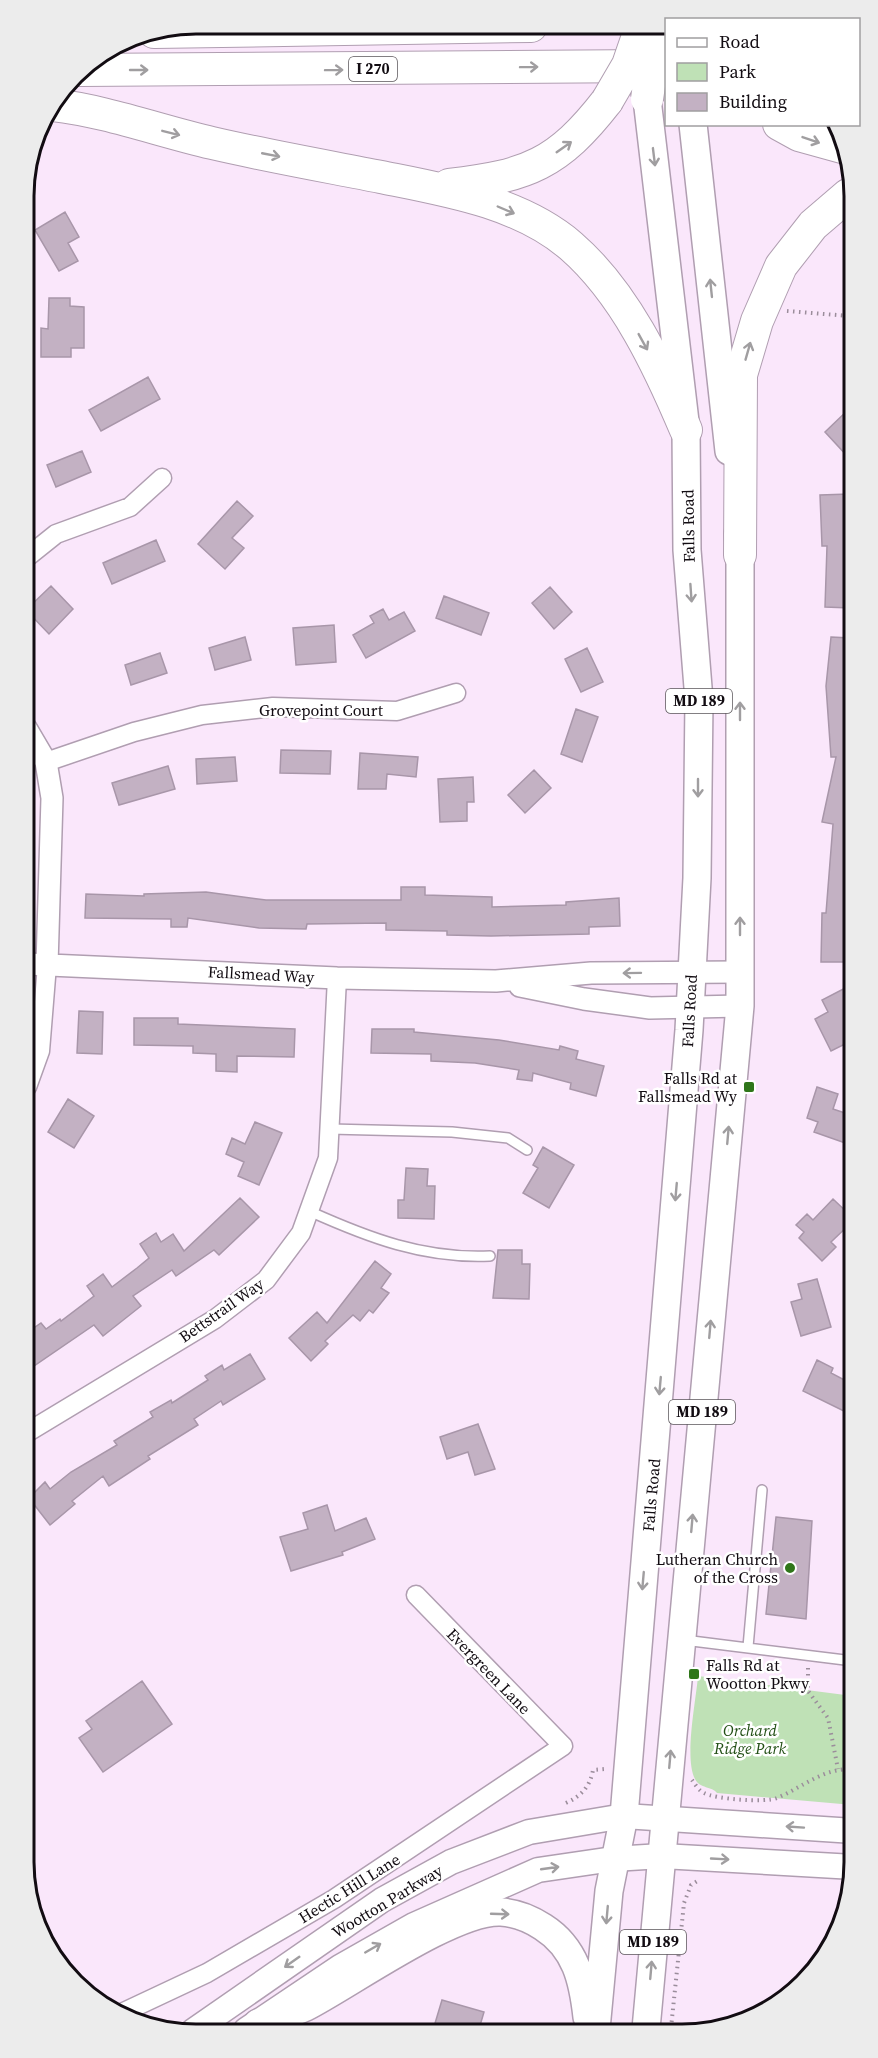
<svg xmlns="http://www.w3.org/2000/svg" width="878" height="2058" font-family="'Source Serif 4',serif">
	<rect width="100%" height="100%" fill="#fae7fb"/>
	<path fill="#bfe1b6" d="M 698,1676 L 853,1696 L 853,1805 L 717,1793 C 712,1786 700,1789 695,1779 C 684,1758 696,1701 698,1676 Z"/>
	<path fill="#c3b1c3" stroke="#a896a9" stroke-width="1.5" d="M 65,212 L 79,237 L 68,243 L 78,261 L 59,271 L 35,230 Z
		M 49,298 L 70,298 L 70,306 L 84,307 L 84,348 L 71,348 L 71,357 L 41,357 L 41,328 L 48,329 Z
		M 148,377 L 160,399 L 101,431 L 89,410 Z
		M 849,409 L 849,458 L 825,432 Z
		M 82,451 L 91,472 L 56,487 L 47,465 Z
		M 849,494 L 850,608 L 825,607 L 827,546 L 822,546 L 820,495 Z
		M 237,501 L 253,516 L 232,538 L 244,548 L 225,569 L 198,544 Z
		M 156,540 L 165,561 L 112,584 L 103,563 Z
		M 51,586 L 73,609 L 49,634 L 26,610 Z
		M 550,587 L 572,612 L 554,629 L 532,603 Z
		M 444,596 L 489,613 L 481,635 L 436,618 Z
		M 383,609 L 389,620 L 404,612 L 415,631 L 366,658 L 353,635 L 374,623 L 370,616 Z
		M 334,625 L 336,662 L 296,665 L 293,628 Z
		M 245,637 L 251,660 L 215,670 L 209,648 Z
		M 831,637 L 850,638 L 851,962 L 821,962 L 822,913 L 826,913 L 833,824 L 822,822 L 836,757 L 831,757 L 826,686 Z
		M 587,648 L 603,682 L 581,692 L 565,659 Z
		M 160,653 L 167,673 L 131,685 L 125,665 Z
		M 576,709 L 598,717 L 582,762 L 561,754 Z
		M 281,750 L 331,751 L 330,774 L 280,773 Z
		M 360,753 L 418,757 L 416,777 L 387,774 L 386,789 L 358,789 Z
		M 235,757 L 237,781 L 197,784 L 196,759 Z
		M 168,766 L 175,789 L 119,805 L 112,783 Z
		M 534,770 L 551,788 L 525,813 L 508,795 Z
		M 473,777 L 474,802 L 467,802 L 467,821 L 440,822 L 438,779 Z
		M 401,887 L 425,887 L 425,895 L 492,897 L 492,907 L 566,905 L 566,902 L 619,898 L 620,926 L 589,927 L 589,934 L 491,936 L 447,935 L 447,931 L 386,930 L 386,923 L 307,924 L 306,929 L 259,928 L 188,918 L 187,927 L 171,927 L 171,919 L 85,918 L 86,894 L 144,896 L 144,894 L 206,892 L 266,900 L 401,900 Z
		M 851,985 L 851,1041 L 831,1051 L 815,1019 L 828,1012 L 822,1000 Z
		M 79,1011 L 103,1012 L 102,1054 L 77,1053 Z
		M 134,1018 L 178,1018 L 178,1024 L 295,1029 L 294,1057 L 237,1056 L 237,1072 L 216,1071 L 216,1054 L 193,1053 L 193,1046 L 134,1045 Z
		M 372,1029 L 414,1029 L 414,1032 L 499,1040 L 559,1050 L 560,1046 L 578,1051 L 576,1059 L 604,1066 L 596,1096 L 570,1089 L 571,1083 L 533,1073 L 532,1081 L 517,1079 L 519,1070 L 475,1063 L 431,1061 L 431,1054 L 371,1053 Z
		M 817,1087 L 838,1094 L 833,1109 L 851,1115 L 848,1144 L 814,1132 L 818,1122 L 807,1118 Z
		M 68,1099 L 94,1116 L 74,1148 L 48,1132 Z
		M 255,1122 L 282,1133 L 259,1185 L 238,1176 L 244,1162 L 226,1154 L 232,1138 L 245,1144 Z
		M 543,1147 L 574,1165 L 549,1208 L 523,1193 L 538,1168 L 533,1165 Z
		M 406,1168 L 428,1169 L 427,1186 L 435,1186 L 434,1219 L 398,1218 L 398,1200 L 404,1200 Z
		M 240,1198 L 259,1217 L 219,1255 L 214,1250 L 176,1276 L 172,1270 L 133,1296 L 141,1306 L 103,1336 L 94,1325 L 28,1370 L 28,1332 L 41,1323 L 46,1329 L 60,1319 L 61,1321 L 94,1296 L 87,1286 L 103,1274 L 112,1287 L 137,1268 L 149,1258 L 140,1244 L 156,1233 L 161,1242 L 173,1234 L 184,1251 Z
		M 833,1199 L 852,1217 L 852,1222 L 831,1242 L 836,1247 L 822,1261 L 799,1238 L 804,1232 L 796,1225 L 807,1214 L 813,1220 Z
		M 498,1250 L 522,1250 L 522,1264 L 530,1264 L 529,1299 L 493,1298 Z
		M 375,1261 L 391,1274 L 381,1288 L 389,1293 L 373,1313 L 369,1310 L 360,1321 L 353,1315 L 325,1341 L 328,1344 L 311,1361 L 289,1338 L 317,1312 L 327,1323 Z
		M 817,1279 L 831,1327 L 801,1336 L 791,1302 L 802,1299 L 798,1284 Z
		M 250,1354 L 265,1379 L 223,1405 L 221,1401 L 194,1419 L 198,1425 L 148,1456 L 150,1459 L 109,1486 L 103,1476 L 72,1501 L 75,1504 L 50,1525 L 29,1498 L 45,1482 L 50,1489 L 71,1472 L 117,1445 L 114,1441 L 153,1417 L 150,1412 L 171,1400 L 172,1403 L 208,1380 L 205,1376 L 222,1365 L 224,1370 Z
		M 817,1360 L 833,1368 L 831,1373 L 852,1384 L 852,1415 L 803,1391 Z
		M 478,1424 L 495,1469 L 475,1475 L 468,1452 L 447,1459 L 440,1437 Z
		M 327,1505 L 335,1531 L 366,1518 L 375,1539 L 342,1552 L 343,1555 L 291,1571 L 280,1537 L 308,1529 L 303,1513 Z
		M 776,1517 L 812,1521 L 806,1619 L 766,1614 Z
		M 142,1681 L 172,1724 L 103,1772 L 79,1738 L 92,1729 L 86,1721 Z
		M 442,2000 L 484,2012 L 479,2029 L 433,2030 Z"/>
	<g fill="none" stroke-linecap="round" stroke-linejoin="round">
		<g stroke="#b09eb1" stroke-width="12">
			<path id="service" d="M 330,1129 L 452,1132 L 508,1138 L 527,1150
				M 309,1211 C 369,1238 424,1259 490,1256
				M 684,1640 L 853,1661
				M 748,1647 L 762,1490"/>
		</g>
		<g stroke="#b09eb1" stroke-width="21">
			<path id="minor" d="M 26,558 L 56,534 L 130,507 L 162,478
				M 46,762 L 134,732 L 202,715 L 273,707 L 397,711 L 456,693
				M 27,1087 L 40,1051 L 47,965
				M 28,1432 L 215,1319 L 266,1280 L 301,1233 L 328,1158 L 337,978
				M 124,2012 L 207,1973 L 334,1899 L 563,1746 L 416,1595"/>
		</g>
		<g stroke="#b09eb1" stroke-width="24">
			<path id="tertiary" d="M 26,728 L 46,762 L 52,798 L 47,965
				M 27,964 L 337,978 L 496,981 L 591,973 L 739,972
				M 520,986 L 584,999 L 650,1008 L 740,1006"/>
		</g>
		<g stroke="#b09eb1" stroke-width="27">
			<path id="secondary" d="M 246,2030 L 340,1967 L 414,1925 L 538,1870 L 613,1859 L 662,1856 L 854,1867
				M 193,2031 L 382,1900 L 451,1862 L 529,1832 L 624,1816 L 854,1831"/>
		</g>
		<g stroke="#b09eb1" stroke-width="30">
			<path id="primary" d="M 693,124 L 729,451
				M 258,2023 C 274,2018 291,2014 306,2007 C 351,1984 453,1910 501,1912 C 516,1913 531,1919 543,1927 C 576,1948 583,1981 587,2017
				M 596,2029 L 609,1891 L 624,1816 L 689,1030 L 697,878 L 699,700 L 687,550 L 686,430 L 647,99
				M 646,2029 L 740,1006 L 740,555 L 738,534"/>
		</g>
		<g stroke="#b09eb1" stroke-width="34">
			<path id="motorway" d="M 154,32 L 531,26
				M 80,70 L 653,66
				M 53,105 C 106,111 160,131 212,143 C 268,156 325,166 381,177 C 446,190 520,202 571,246 C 625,293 659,366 686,430
				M 779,124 L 799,135 L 846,148
				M 449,185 C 528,176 558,164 607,101
				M 740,555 L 741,375 L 757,321 L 781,266 L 813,225 L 848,195"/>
		</g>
		<path stroke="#9b8d9b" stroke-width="4" stroke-dasharray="1.5 4.5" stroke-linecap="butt" d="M 787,311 L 849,316
			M 808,1668 L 808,1691 L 828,1718 L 838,1769
			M 692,1780 C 695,1784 699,1791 704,1793 C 715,1799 765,1803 777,1798 C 803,1787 823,1768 853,1769
			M 566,1803 C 581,1796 590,1787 593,1770 L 605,1769
			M 671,2028 L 684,1903 L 691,1885 L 699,1880
			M 164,2031 L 173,2024"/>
		<use href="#service" stroke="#fff" stroke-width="9"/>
		<use href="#minor" stroke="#fff" stroke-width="18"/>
		<use href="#tertiary" stroke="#fff" stroke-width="21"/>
		<use href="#secondary" stroke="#fff" stroke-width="24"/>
		<use href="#primary" stroke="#fff" stroke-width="27"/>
		<use href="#motorway" stroke="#fff" stroke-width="32"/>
		<g stroke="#b09eb1" stroke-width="34" stroke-linecap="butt">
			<path id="motorway-bridge" d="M 647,99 L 656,38
				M 607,101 L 628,65 L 638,36"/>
		</g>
		<use href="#motorway-bridge" stroke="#fff" stroke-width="32"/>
	</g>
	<defs><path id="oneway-shaft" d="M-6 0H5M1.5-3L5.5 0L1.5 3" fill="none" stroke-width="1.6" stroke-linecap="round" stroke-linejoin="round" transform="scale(1.5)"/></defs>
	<g stroke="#a09ea0">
		<use href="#oneway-shaft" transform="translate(529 67) rotate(-1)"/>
		<use href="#oneway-shaft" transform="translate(139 70)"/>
		<use href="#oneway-shaft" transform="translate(334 70) rotate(-1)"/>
		<use href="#oneway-shaft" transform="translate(171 133) rotate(14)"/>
		<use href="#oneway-shaft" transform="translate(811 140) rotate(19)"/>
		<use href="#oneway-shaft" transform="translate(564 147) rotate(-35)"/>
		<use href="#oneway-shaft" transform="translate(271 155) rotate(11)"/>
		<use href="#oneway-shaft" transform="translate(654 157) rotate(83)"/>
		<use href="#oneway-shaft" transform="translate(506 210) rotate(23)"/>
		<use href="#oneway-shaft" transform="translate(711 288) rotate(-96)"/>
		<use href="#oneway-shaft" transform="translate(643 342) rotate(61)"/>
		<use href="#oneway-shaft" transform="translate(748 351) rotate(-74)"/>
		<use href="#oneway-shaft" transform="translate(691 593) rotate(86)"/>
		<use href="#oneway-shaft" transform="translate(740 711) rotate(-90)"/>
		<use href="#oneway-shaft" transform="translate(698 788) rotate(90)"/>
		<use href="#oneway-shaft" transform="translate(740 926) rotate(-90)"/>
		<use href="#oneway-shaft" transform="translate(632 973) rotate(179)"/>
		<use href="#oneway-shaft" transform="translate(728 1135) rotate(-85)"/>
		<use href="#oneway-shaft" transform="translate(676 1192) rotate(95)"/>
		<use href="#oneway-shaft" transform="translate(710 1329) rotate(-85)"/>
		<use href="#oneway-shaft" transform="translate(660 1386) rotate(95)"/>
		<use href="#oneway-shaft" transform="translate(692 1523) rotate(-85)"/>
		<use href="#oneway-shaft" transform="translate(643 1581) rotate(95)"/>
		<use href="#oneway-shaft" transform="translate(670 1759) rotate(-85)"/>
		<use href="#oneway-shaft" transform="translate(795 1827) rotate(-176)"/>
		<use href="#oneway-shaft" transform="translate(720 1859) rotate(3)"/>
		<use href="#oneway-shaft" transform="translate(550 1868) rotate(-8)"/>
		<use href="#oneway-shaft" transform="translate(500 1914) rotate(2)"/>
		<use href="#oneway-shaft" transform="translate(607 1915) rotate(95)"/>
		<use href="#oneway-shaft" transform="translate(373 1948) rotate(-30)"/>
		<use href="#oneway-shaft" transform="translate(292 1962) rotate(145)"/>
		<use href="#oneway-shaft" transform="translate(651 1970) rotate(-85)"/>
	</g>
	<g fill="#2f761a" stroke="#fff" stroke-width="2">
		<rect x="743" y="1081" width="12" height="12" rx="3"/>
		<circle cx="790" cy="1568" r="6"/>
		<rect x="688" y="1668" width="12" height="12" rx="3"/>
	</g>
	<g text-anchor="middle" stroke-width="5" stroke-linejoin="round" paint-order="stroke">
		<g fill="#fff" stroke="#595559" stroke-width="1.5">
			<rect x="349" y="57" width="48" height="24" rx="4.5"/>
			<rect x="666" y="689" width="66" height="24" rx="4.5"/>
			<rect x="669" y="1400" width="66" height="24" rx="4.5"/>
			<rect x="620" y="1930" width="66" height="24" rx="4.5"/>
		</g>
		<g font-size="15" font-weight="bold" fill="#120c12">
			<text x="373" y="74">I 270</text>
			<text x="699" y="706">MD 189</text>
			<text x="702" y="1417">MD 189</text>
			<text x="653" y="1947">MD 189</text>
		</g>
		<g font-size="16" fill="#120c12" stroke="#fff">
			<text transform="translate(688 526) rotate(-91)" y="6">Falls Road</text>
			<text x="321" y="716">Grovepoint Court</text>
			<text transform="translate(261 974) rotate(3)" y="6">Fallsmead Way</text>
			<text transform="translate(689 1011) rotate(-87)" y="6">Falls Road</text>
			<text transform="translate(221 1310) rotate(-35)" y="6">Bettstrail Way</text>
			<text transform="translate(651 1495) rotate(-85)" y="6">Falls Road</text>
			<text transform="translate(489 1671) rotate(46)" y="6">Evergreen Lane</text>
			<text transform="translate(349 1888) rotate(-32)" y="6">Hectic Hill Lane</text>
			<text transform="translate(387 1901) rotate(-31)" y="6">Wootton Parkway</text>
		</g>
		<g font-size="16" fill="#120c12" stroke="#fff" text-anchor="end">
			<text x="737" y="1084">Falls Rd at<tspan x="737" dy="18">Fallsmead Wy</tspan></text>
			<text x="778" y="1565">Lutheran Church<tspan x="778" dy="18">of the Cross</tspan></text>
			<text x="706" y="1671" text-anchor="start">Falls Rd at<tspan x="706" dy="18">Wootton Pkwy</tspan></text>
		</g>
		<g font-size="16" font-style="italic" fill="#224f15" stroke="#fff">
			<text x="750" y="1736">Orchard<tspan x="750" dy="18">Ridge Park</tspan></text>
		</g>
	</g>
	<path d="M0 0H878V2058H0ZM196 34H682A162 162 0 0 1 844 196V1862A162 162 0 0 1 682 2024H196A162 162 0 0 1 34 1862V196A162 162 0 0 1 196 34Z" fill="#ececec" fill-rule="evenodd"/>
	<path fill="none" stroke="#120c12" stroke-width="3" d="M196 34H682A162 162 0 0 1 844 196V1862A162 162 0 0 1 682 2024H196A162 162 0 0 1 34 1862V196A162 162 0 0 1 196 34Z"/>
	<rect x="665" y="18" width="195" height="108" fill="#ffffff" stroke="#a09ea0" stroke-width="1.5"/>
	<rect x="677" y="38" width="30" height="9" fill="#ffffff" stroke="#a09ea0" stroke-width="1.5"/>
	<text x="719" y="48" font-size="18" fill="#120c12">Road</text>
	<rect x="677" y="63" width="30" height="18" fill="#bfe1b6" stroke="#a09ea0" stroke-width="1.5"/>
	<text x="719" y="78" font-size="18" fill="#120c12">Park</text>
	<rect x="677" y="93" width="30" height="18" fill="#c3b1c3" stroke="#a09ea0" stroke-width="1.5"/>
	<text x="719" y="108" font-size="18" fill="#120c12">Building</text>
</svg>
